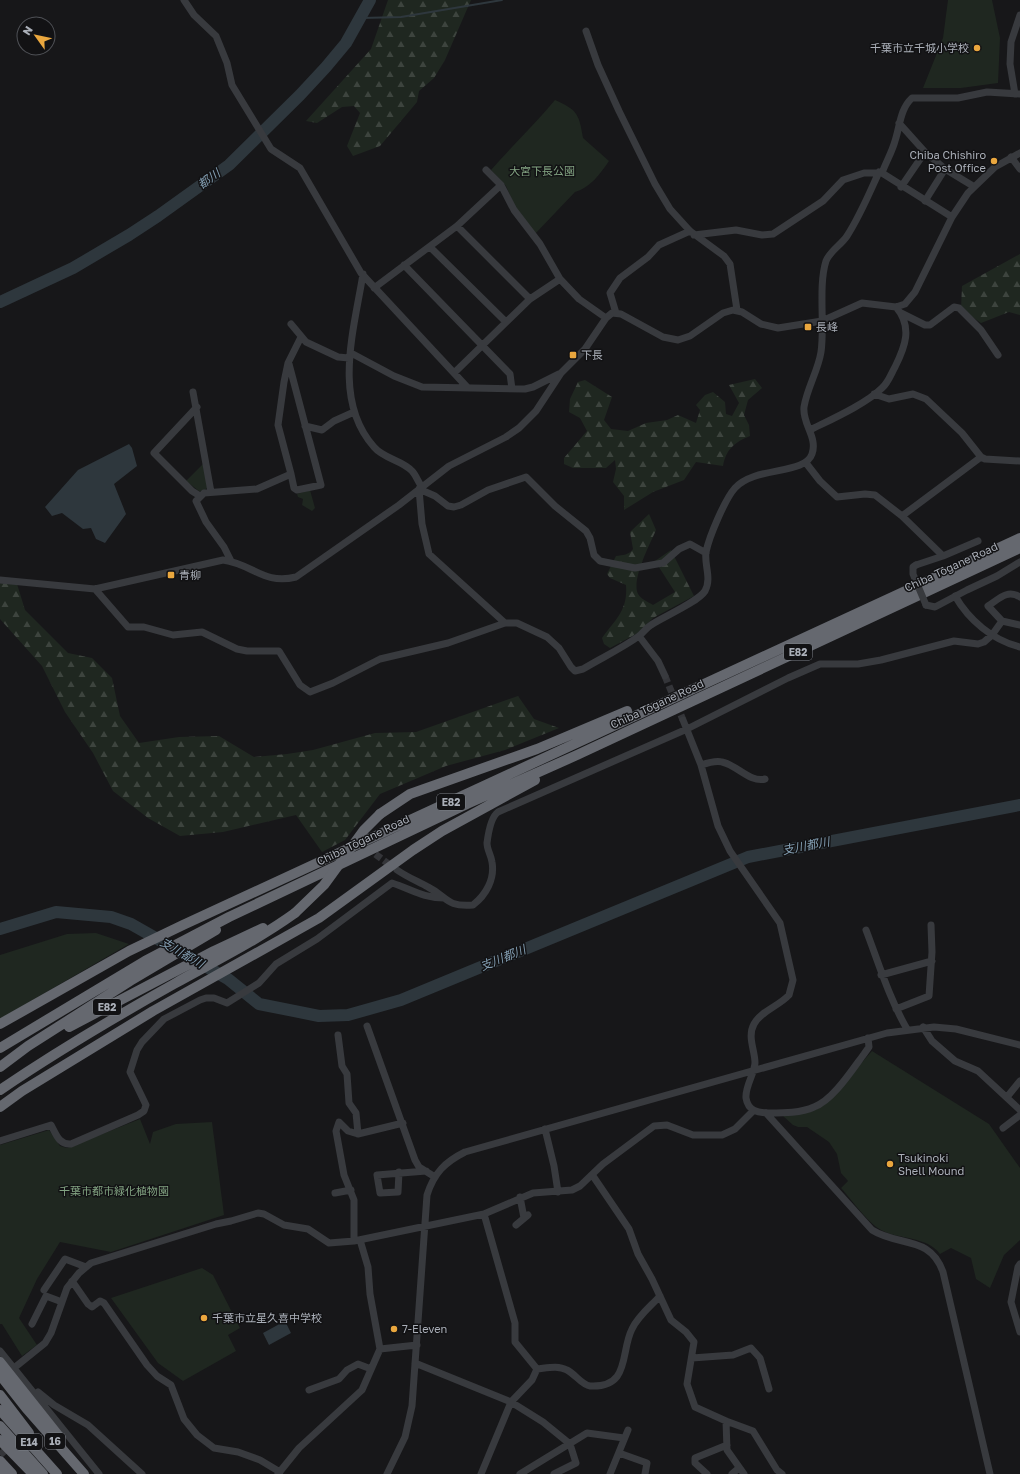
<svg xmlns="http://www.w3.org/2000/svg" width="1020" height="1474" font-family="'Golos Text','Noto Sans JP',sans-serif">
	<defs>
		<pattern id="forest-firs" width="22" height="20" patternUnits="userSpaceOnUse"><rect width="22" height="20" fill="#1f2720"/><path d="M5 1l3.5 6h-7zM16 11l3.5 6h-7z" fill="#3d443e"/></pattern>
	</defs>
	<rect width="100%" height="100%" fill="#171719"/>
	<path fill="url(#forest-firs)" d="M 388,0 L 471,0 L 445,60 L 434,78 L 419,91 L 417,102 L 380,146 L 353,156 L 347,146 L 360,113 L 354,106 L 342,107 L 317,123 L 306,121 L 371,49 Z
		M 1020,254 L 1020,315 L 1009,312 L 981,323 L 961,309 L 962,286 Z
		M 755,379 L 762,388 L 748,400 L 744,415 L 749,425 L 750,436 C 735,442 726,449 723,466 L 696,462 L 684,480 L 653,492 L 624,510 L 624,496 L 613,482 L 616,469 L 615,460 L 606,468 L 573,468 L 564,464 L 564,458 L 587,431 L 580,418 L 569,412 L 570,399 L 578,382 L 585,380 L 612,397 L 604,420 L 611,429 L 628,431 L 646,423 L 667,420 L 678,415 L 696,423 L 700,410 L 696,405 L 705,395 L 713,392 L 725,402 L 726,414 L 732,416 L 739,403 L 729,385 Z
		M 649,514 L 656,530 C 650,544 631,580 638,594 C 641,599 648,602 653,605 L 675,592 L 655,561 L 671,550 L 694,596 L 653,618 L 638,633 L 610,648 L 604,644 L 602,638 C 616,619 628,610 626,585 L 610,578 L 607,574 L 616,556 C 623,555 629,555 633,549 L 630,532 Z
		M 0,579 L 17,584 L 25,610 L 68,653 L 92,658 L 112,678 L 120,716 L 139,743 L 179,737 L 219,736 L 254,757 L 287,754 L 313,750 L 375,733 L 416,732 L 518,696 L 534,719 L 559,728 L 505,750 L 446,766 L 380,794 L 345,840 L 322,852 L 296,815 L 223,832 L 180,836 L 148,818 L 113,791 L 93,753 L 65,712 L 42,666 L 0,619 Z"/>
	<path fill="#1f2720" d="M 948,0 L 992,0 L 1000,38 L 998,83 L 961,88 L 923,88 L 943,38 Z
		M 555,100 C 577,110 579,113 583,138 L 609,161 C 600,174 590,188 575,192 L 535,234 L 517,211 L 506,186 L 491,170 C 512,146 534,125 555,100 Z
		M 203,464 L 208,487 L 204,491 L 199,491 L 186,481 Z
		M 310,490 L 315,508 L 312,511 L 302,505 L 303,499 L 298,497 L 297,494 Z
		M 96,933 L 129,944 L 0,1019 L 0,955 L 67,934 Z
		M 872,1051 L 989,1124 L 1020,1168 L 1020,1240 L 1004,1255 L 990,1288 L 976,1279 L 971,1258 L 951,1248 L 940,1254 C 927,1236 900,1240 881,1230 C 867,1222 852,1200 841,1188 L 848,1181 L 841,1173 L 837,1154 L 829,1142 L 807,1127 L 798,1127 L 793,1125 L 783,1116 C 799,1113 811,1114 824,1105 Z
		M 140,1119 L 150,1144 L 153,1132 L 176,1124 L 212,1122 L 224,1215 L 111,1252 L 60,1242 L 37,1279 L 19,1318 L 37,1345 L 22,1356 L 2,1324 L 0,1324 L 0,1145 L 49,1130 L 60,1146 L 67,1148 Z
		M 202,1268 L 213,1275 L 240,1328 L 228,1335 L 236,1351 L 183,1381 L 158,1363 L 111,1298 Z"/>
	<path fill="#2e373d" d="M 129,444 L 132,448 L 137,466 L 114,484 L 126,514 L 105,543 L 96,539 L 91,528 L 83,529 L 62,513 L 52,516 L 45,507 L 78,470 Z
		M 285,1321 L 291,1333 L 269,1345 L 263,1333 Z"/>
	<g fill="none" stroke-linecap="round" stroke-linejoin="round">
		<path stroke="#2e373d" stroke-width="2" d="M 362,18 L 401,17 L 502,0"/>
		<path stroke="#2e373d" stroke-width="12" d="M 0,302 L 73,268 L 129,235 L 158,216 L 229,165 L 300,95 L 326,67 L 346,43 L 370,0
			M 0,929 L 56,912 L 111,917 L 131,924 L 228,979 L 259,1004 L 319,1016 L 348,1015 L 401,1000 L 748,857 L 1020,805"/>
		<path stroke="#343539" stroke-width="7" stroke-dasharray="7 3.5" stroke-linecap="butt" d="M 665,676 L 683,720
			M 367,848 L 394,868
			M 0,1455 L 10,1446"/>
		<path stroke="#383a3e" stroke-width="7" d="M 184,0 L 194,15 L 216,36 L 227,63 L 232,85 L 271,149 L 300,168 L 361,273 L 467,387
			M 586,31 L 598,65 L 619,111 L 655,184 L 670,209 L 690,231 L 724,256 L 730,264 L 737,310
			M 1015,94 L 1010,64 L 1011,42 L 1020,15
			M 899,123 L 925,152 L 945,169 L 973,186
			M 1011,157 L 1020,169
			M 486,170 L 501,185 L 514,210 L 540,244 L 560,279 L 579,299 L 606,318
			M 882,173 C 886,162 892,152 895,141 C 900,126 900,109 912,98 L 958,98 L 987,92 L 1020,94
			M 901,187 L 925,152
			M 925,201 L 945,169
			M 457,226 L 530,299
			M 694,235 L 736,230 L 762,235 L 773,234 L 823,201 L 843,180 L 864,173 L 882,173 L 952,217
			M 430,247 L 506,322
			M 404,265 L 510,374 L 512,389
			M 363,274 C 354,330 332,400 374,447 C 384,459 402,460 412,471 C 416,475 418,482 422,487
			M 374,288 L 457,226 L 501,185
			M 616,313 L 610,293 L 620,278 L 648,257 L 659,245 L 690,231
			M 901,313 L 925,325 L 930,325 L 954,307 L 959,308 L 981,330 L 998,355
			M 291,324 L 306,342 L 338,357 L 349,358
			M 351,353 L 394,376 L 422,387 L 525,389 L 533,387 L 559,374
			M 289,364 L 321,485 L 297,490 L 294,488 L 291,474
			M 454,373 L 530,299 L 560,279
			M 193,392 L 211,492
			M 874,394 L 889,399 L 913,394 L 926,399 L 962,433 L 981,457 L 985,459 L 1020,461
			M 197,407 L 154,453 L 192,491 L 200,496
			M 305,426 L 322,430 L 334,421 L 354,412
			M 810,430 C 830,420 866,404 882,388 C 888,383 891,374 895,367 C 905,347 913,327 896,307
			M 806,463 L 820,481 L 837,497 L 865,494 L 875,495 L 902,516 L 943,556 L 916,565
			M 902,516 L 981,457
			M 943,556 L 978,541
			M 231,561 L 224,547 L 206,522 L 196,501 L 204,493 L 257,489 L 291,474 L 278,425 L 284,382 L 288,363 L 301,337
			M 0,580 L 95,589 L 223,560 C 253,564 263,585 296,577 L 399,505 L 449,466 L 506,437 L 519,428 L 536,411 L 561,373 L 585,349 L 606,318 L 612,313 L 621,314 L 663,337 L 678,340 L 690,336 L 723,313 L 733,310 L 742,312 L 761,324 L 778,328 L 822,321 L 862,303 L 896,307 L 905,304 L 915,292 L 952,217 L 968,193 L 995,167 L 1020,153
			M 95,589 L 128,627 L 144,627 L 173,635 L 202,632 L 237,649 L 247,651 L 279,651 L 300,685 L 310,692 L 333,683 L 380,659 L 448,643 L 505,623 L 517,623 L 547,637 L 559,648 L 571,667 L 575,671 L 583,669 C 601,658 621,649 639,636 C 643,633 646,628 651,625 C 663,617 698,602 705,591 C 712,578 704,565 706,552 C 709,537 725,499 735,488 C 755,466 805,475 812,454 C 818,437 802,424 804,407 C 807,388 818,371 821,352 C 825,325 818,286 826,261 C 830,251 841,245 847,236 C 860,216 869,194 879,172
			M 955,596 C 969,620 992,640 1020,647
			M 1020,597 C 1007,589 999,599 988,606 L 1002,621 L 1020,625
			M 926,605 L 935,607 L 967,590 L 997,576 L 1020,562
			M 505,623 L 429,554 L 422,524 L 419,489 L 435,496 L 448,506 L 454,507 L 461,505 L 488,490 L 526,477 L 555,506 L 586,531 L 590,538 L 594,555 L 600,561 L 635,568 L 657,564 L 663,563 L 679,549 L 690,544 L 706,553
			M 639,636 L 658,661 L 665,676
			M 683,720 L 701,765 L 718,826 L 730,851 L 780,923 L 793,980 L 789,995 C 779,1006 761,1011 754,1024 C 747,1037 755,1050 755,1063 C 754,1075 745,1086 746,1098 C 748,1111 758,1113 769,1113 C 784,1113 801,1113 814,1107 C 833,1100 852,1070 864,1054 L 869,1047 L 868,1038
			M 701,765 C 707,763 716,760 722,762 C 737,765 750,783 765,779
			M 397,870 C 407,877 417,881 428,887 C 448,897 445,907 473,905 C 486,895 495,879 492,862 C 491,855 487,850 487,843 C 488,835 491,817 498,812 L 687,729 L 788,678 L 820,664 L 858,664 L 881,660 L 954,641 L 978,644 L 984,642 L 992,635 L 1002,621
			M 866,930 C 879,964 889,998 907,1029
			M 881,975 L 932,961
			M 896,1009 L 929,996 L 932,952 L 931,925
			M 367,1026 L 415,1160 L 419,1167 L 435,1177
			M 923,1027 L 932,1041 L 955,1061 L 978,1071 L 1020,1110
			M 338,1035 L 342,1066 L 347,1074 L 349,1103 L 356,1113 L 358,1134
			M 1007,1097 L 1020,1081
			M 766,1113 L 872,1230 C 899,1247 930,1235 943,1272 L 990,1474
			M 1003,1128 L 1020,1115
			M 545,1129 L 554,1166 L 558,1192
			M 0,1141 L 51,1125 C 56,1134 59,1145 71,1144 L 138,1115 L 144,1111 L 146,1105 L 130,1072 L 137,1050 L 142,1042 L 164,1019 L 200,1000 L 206,998 L 214,998 L 227,1003 L 259,983 L 276,964 L 317,939 L 392,883 C 411,889 423,898 444,898
			M 399,1172 L 398,1192 L 380,1193 L 377,1175 L 426,1171
			M 593,1176 L 629,1229 L 638,1254 L 652,1279 L 671,1320 L 686,1332 L 694,1342 L 687,1384 L 695,1407 L 726,1421 L 753,1431 L 777,1470 L 782,1474
			M 335,1193 L 351,1190
			M 520,1197 L 524,1218
			M 516,1225 L 528,1215
			M 354,1241 L 354,1200 L 344,1175 L 336,1131 L 339,1122 L 348,1131 L 358,1134 L 403,1123
			M 1020,1264 L 1018,1267 L 1011,1302 L 1020,1332
			M 72,1281 L 88,1304 L 92,1307 L 100,1301 L 104,1303 L 147,1365 L 157,1376 L 171,1385 L 184,1419 L 197,1435 L 214,1448 L 238,1452 L 260,1460 L 280,1472
			M 44,1290 L 65,1259 L 86,1267
			M 32,1324 L 46,1296 L 62,1302
			M 380,1349 L 417,1345
			M 0,1351 L 99,1474
			M 692,1358 L 733,1355 L 751,1348 L 760,1358 L 769,1389
			M 415,1363 L 511,1402 L 543,1422 L 570,1444 L 576,1463 L 554,1474
			M 14,1368 L 45,1343 L 51,1333 L 67,1288 L 79,1273 L 91,1263 L 216,1224 L 231,1221 L 258,1213 L 264,1214 L 284,1225 L 308,1229 L 329,1243 L 354,1241 L 484,1214 L 533,1193 L 572,1190 L 580,1186 L 603,1164 L 654,1126 L 667,1125 L 693,1135 L 722,1135 L 735,1129 L 753,1111
			M 537,1369 C 547,1368 558,1365 567,1370 C 575,1374 582,1385 590,1386 C 631,1388 620,1352 632,1329 C 638,1316 651,1306 660,1296
			M 309,1390 L 339,1379 L 347,1370 L 358,1364 L 371,1369
			M 38,1392 L 54,1405 L 88,1425 L 142,1474
			M 726,1421 L 727,1450 L 744,1474
			M 619,1453 L 647,1463 L 645,1474
			M 278,1474 L 299,1448 L 362,1390 L 380,1349 L 370,1294 L 368,1267 L 360,1240
			M 387,1474 L 405,1437 L 412,1406 L 427,1195 C 434,1173 445,1162 465,1152 L 887,1033 L 934,1027 L 956,1029 L 1020,1045
			M 481,1474 L 511,1402 L 532,1380 L 537,1369 L 515,1342 L 515,1323 L 484,1214
			M 520,1474 L 587,1433 L 624,1438
			M 610,1474 L 628,1430
			M 707,1474 L 695,1463 L 695,1458 L 727,1445
			M 732,1474 L 739,1468"/>
		<path stroke="#65686f" stroke-width="10" d="M 380,814 L 410,794 L 537,749 L 627,711
			M 0,1024 L 129,951 L 183,925 L 1020,538
			M 69,1027 L 214,951 L 263,928
			M 0,1048 L 145,961 L 229,917 L 467,804 L 577,755 L 1020,548
			M 0,1067 L 28,1046 L 130,981 L 216,930
			M 0,1090 C 56,1052 115,1017 174,984 C 215,961 256,941 295,913
			M 0,1107 L 22,1091 L 153,1011 L 319,918 L 413,850 L 442,831 L 535,780
			M 0,1362 L 58,1435
			M 0,1375 L 26,1408 L 84,1474
			M 0,1461 L 12,1474
			M 0,1472 L 2,1474"/>
		<path stroke="#383a3e" stroke-width="7" d="M 916,565 L 913,567 L 913,574 L 926,605"/>
		<path stroke="#65686f" stroke-width="10" d="M 295,913 L 324,885 L 364,830 L 380,814
			M 0,1395 L 29,1433
			M 0,1410 L 57,1474
			M 0,1426 L 43,1474
			M 0,1440 L 33,1474"/>
	</g>
	<g fill="#eaa73e" stroke="#121214" stroke-width="1.5">
		<circle cx="977" cy="48" r="4"/>
		<circle cx="994" cy="161" r="4"/>
		<rect x="804" y="323" width="8" height="8" rx="2"/>
		<rect x="569" y="351" width="8" height="8" rx="2"/>
		<rect x="167" y="571" width="8" height="8" rx="2"/>
		<circle cx="890" cy="1164" r="4"/>
		<circle cx="204" cy="1318" r="4"/>
		<circle cx="394" cy="1329" r="4"/>
	</g>
	<g text-anchor="middle" stroke-width="3" stroke-linejoin="round" paint-order="stroke">
		<g fill="#121214" stroke="#7c8087" stroke-width="1">
			<rect x="784" y="644" width="28" height="16" rx="3"/>
			<rect x="437" y="794" width="28" height="16" rx="3"/>
			<rect x="93" y="999" width="28" height="16" rx="3"/>
			<rect x="45" y="1433" width="20" height="16" rx="3"/>
			<rect x="16" y="1434" width="26" height="16" rx="3"/>
		</g>
		<g font-size="10" font-weight="bold" fill="#aaafb8">
			<text x="798" y="656">E82</text>
			<text x="451" y="806">E82</text>
			<text x="107" y="1011">E82</text>
			<text x="55" y="1445">16</text>
			<text x="29" y="1446">E14</text>
		</g>
		<g font-size="11" fill="#aaafb8" stroke="#121214" text-anchor="start">
			<text x="969" y="52" text-anchor="end">千葉市立千城小学校</text>
			<text x="986" y="159" text-anchor="end">Chiba Chishiro<tspan x="986" dy="13">Post Office</tspan></text>
			<text x="816" y="331">長峰</text>
			<text x="581" y="359">下長</text>
			<text x="179" y="579">青柳</text>
			<text x="898" y="1162">Tsukinoki<tspan x="898" dy="13">Shell Mound</tspan></text>
			<text x="212" y="1322">千葉市立星久喜中学校</text>
			<text x="402" y="1333">7-Eleven</text>
		</g>
		<g font-size="11" fill="#82a382" stroke="#121214">
			<text x="542" y="175">大宮下長公園</text>
			<text x="114" y="1195">千葉市都市緑化植物園</text>
		</g>
		<g font-size="11" fill="#aaafb8" stroke="#121214">
			<text transform="translate(951 567) rotate(-25)" y="4">Chiba Tōgane Road</text>
			<text transform="translate(657 704) rotate(-25)" y="4">Chiba Tōgane Road</text>
			<text transform="translate(363 840) rotate(-26)" y="4">Chiba Tōgane Road</text>
		</g>
		<g font-size="12" font-style="italic" fill="#839eb2" stroke="#121214">
			<text transform="translate(209 179) rotate(-35)" y="4">都川</text>
			<text transform="translate(806 846) rotate(-11)" y="4">支川都川</text>
			<text transform="translate(182 953) rotate(30)" y="4">支川都川</text>
			<text transform="translate(503 958) rotate(-22)" y="4">支川都川</text>
		</g>
	</g>
	<g transform="translate(36 36) rotate(303)"><circle r="19" fill="#121214" stroke="#4f5156"/>
	<path d="M0-3L7 15L0 10L-7 15Z" fill="#eaa73e"/>
	<text y="-6" font-size="11" font-weight="bold" text-anchor="middle" fill="#aaafb8">N</text>
	</g>
</svg>
